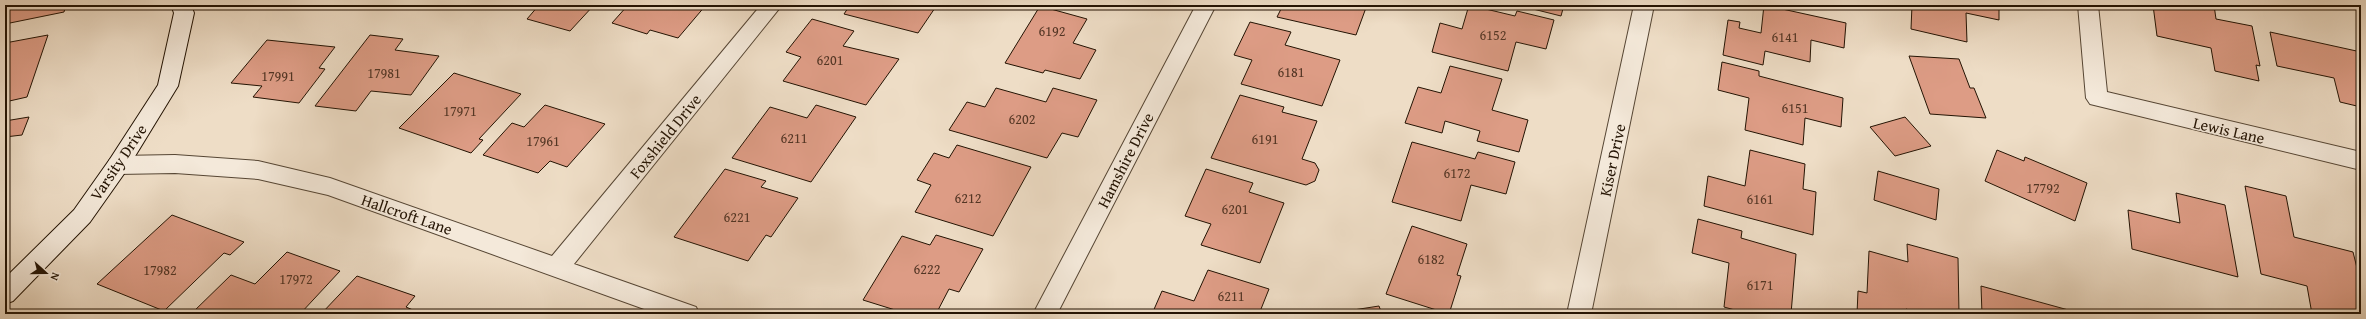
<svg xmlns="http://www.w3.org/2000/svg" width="2366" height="319" font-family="'Gentium Book Plus',serif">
	<rect width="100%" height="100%" fill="#eeddc6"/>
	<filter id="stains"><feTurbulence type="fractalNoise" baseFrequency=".005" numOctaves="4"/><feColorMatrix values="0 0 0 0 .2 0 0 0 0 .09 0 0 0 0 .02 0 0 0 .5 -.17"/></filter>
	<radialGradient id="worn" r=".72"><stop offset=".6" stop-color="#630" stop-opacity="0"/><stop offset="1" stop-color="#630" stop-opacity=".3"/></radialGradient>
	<path fill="#dd9c85" stroke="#231303" d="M 5,5 L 66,5 L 64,12 L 5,24 Z
		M 539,5 L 594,5 L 570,31 L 527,19 Z
		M 628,5 L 706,5 L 678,38 L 650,30 L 647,34 L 612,23 Z
		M 850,5 L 937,5 L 918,33 L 844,14 Z
		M 1085,5 L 1106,5 L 1103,9 Z
		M 1283,5 L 1367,5 L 1356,35 L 1277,17 Z
		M 1469,5 L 1515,16 L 1517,11 L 1554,20 L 1546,49 L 1516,42 L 1508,71 L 1432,52 L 1440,23 L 1462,29 Z
		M 1517,5 L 1564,5 L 1561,16 Z
		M 1764,5 L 1846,23 L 1844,48 L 1811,40 L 1810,62 L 1765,51 L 1763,65 L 1723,55 L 1728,20 L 1740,22 L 1739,28 L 1761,33 Z
		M 1912,5 L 1999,5 L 1999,20 L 1966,13 L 1967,42 L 1911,29 Z
		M 2153,5 L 2165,7 L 2165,5 L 2214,5 L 2216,19 L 2252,26 L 2260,66 L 2256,65 L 2259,81 L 2215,71 L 2211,48 L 2157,36 Z
		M 1040,6 L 1087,19 L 1073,43 L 1096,50 L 1080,79 L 1045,70 L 1043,73 L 1005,63 Z
		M 812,19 L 854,31 L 843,46 L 899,59 L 866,105 L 783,81 L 801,57 L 786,52 Z
		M 1250,22 L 1291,32 L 1285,45 L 1340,60 L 1322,106 L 1241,84 L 1252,60 L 1234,55 Z
		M 2270,32 L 2361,52 L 2361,107 L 2340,102 L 2334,78 L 2277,66 Z
		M 48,35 L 27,97 L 5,102 L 5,43 Z
		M 370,35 L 403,39 L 395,50 L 439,56 L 411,95 L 371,91 L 356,111 L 315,106 Z
		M 267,40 L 335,47 L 319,68 L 325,69 L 299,103 L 253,97 L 262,86 L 231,83 Z
		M 1909,56 L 1959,59 L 1970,88 L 1974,88 L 1986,118 L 1930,114 Z
		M 1722,62 L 1759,71 L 1759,76 L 1843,98 L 1841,127 L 1805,118 L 1803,145 L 1745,130 L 1749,98 L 1718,90 Z
		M 1450,66 L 1502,79 L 1492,110 L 1528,120 L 1519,152 L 1477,141 L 1480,131 L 1445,121 L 1442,133 L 1405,123 L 1418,87 L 1441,93 Z
		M 454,73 L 521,94 L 479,139 L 483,140 L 471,153 L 399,128 Z
		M 996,88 L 1046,102 L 1053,88 L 1097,100 L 1078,137 L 1062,133 L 1047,158 L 949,130 L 967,102 L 985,107 Z
		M 1240,95 L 1284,107 L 1282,112 L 1317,121 L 1302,159 L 1315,163 L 1319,170 L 1315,181 L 1306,185 L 1211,158 Z
		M 545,105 L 605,124 L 567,167 L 550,161 L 538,173 L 483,155 L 512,123 L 524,127 Z
		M 816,105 L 856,117 L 811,182 L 732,158 L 770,107 L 807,118 Z
		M 29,117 L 22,135 L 5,137 L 5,121 Z
		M 1905,117 L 1931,146 L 1895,156 L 1870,127 Z
		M 1412,142 L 1475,159 L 1478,152 L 1515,162 L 1506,194 L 1471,185 L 1461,221 L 1392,202 Z
		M 957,145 L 1031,167 L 993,236 L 915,212 L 931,185 L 917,180 L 934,153 L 949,158 Z
		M 1750,150 L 1805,164 L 1803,189 L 1816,192 L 1813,235 L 1704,206 L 1708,176 L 1745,186 Z
		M 1997,150 L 2024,161 L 2025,157 L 2087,183 L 2075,221 L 1985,181 Z
		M 725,169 L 766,181 L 761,187 L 798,198 L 771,237 L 766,235 L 748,261 L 674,237 Z
		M 1206,169 L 1253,183 L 1249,192 L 1284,203 L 1260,263 L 1201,245 L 1211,224 L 1185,216 Z
		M 1878,171 L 1939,189 L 1936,220 L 1874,200 Z
		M 2245,186 L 2286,196 L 2294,237 L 2353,252 L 2361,284 L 2361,314 L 2312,314 L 2307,286 L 2261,274 Z
		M 2176,193 L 2225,205 L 2238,277 L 2132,249 L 2128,210 L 2180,223 Z
		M 172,215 L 244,242 L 230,255 L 224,253 L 164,311 L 97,284 Z
		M 1698,219 L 1742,231 L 1741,238 L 1796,254 L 1791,314 L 1749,314 L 1724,307 L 1729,263 L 1692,253 Z
		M 1412,226 L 1467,244 L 1457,275 L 1461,276 L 1449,314 L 1386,294 Z
		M 936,235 L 983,249 L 959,292 L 949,289 L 936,314 L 908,314 L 863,300 L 902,236 L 930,245 Z
		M 1907,244 L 1958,258 L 1959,314 L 1922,314 L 1906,309 L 1906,314 L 1857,314 L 1858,291 L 1867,293 L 1869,251 L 1908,262 Z
		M 287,252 L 340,271 L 300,314 L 191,314 L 231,275 L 255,284 Z
		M 1208,270 L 1269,289 L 1259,314 L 1152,314 L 1162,291 L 1194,301 Z
		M 357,276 L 415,296 L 406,307 L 422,314 L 321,314 Z
		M 1981,286 L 2083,314 L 1982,314 Z
		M 1379,306 L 1382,314 L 1334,313 Z"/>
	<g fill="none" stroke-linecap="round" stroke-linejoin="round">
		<g stroke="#564634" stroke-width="2">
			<path id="street" d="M 761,5 L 782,5 L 574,264 L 696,307 L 699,314 L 658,314 L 328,195 L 258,179 L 175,173 L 118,174 L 110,171 L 107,165 L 110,159 L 118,156 L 175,155 L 258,161 L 330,178 L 552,256 Z
				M 1196,5 L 1216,5 L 1057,314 L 1033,314 Z
				M 1634,5 L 1654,5 L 1591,314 L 1567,314 Z
				M 2078,5 L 2098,5 L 2107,92 L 2361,152 L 2361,170 L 2090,104 L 2086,98 Z"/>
		</g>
		<g stroke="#231303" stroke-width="2">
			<path id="secondary" d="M 171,5 L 191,5 L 194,13 L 178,86 L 126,171 L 90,222 L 13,301 L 5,304 L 5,278 L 74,210 L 110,159 L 158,85 L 174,13 Z"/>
		</g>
		<use href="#street" fill="#f4e9da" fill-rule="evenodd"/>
		<use href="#secondary" fill="#f4e9da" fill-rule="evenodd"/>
	</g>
	<g text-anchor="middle" stroke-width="3" stroke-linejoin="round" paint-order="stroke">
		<g font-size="14" fill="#523524">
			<text x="1052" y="36">6192</text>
			<text x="1493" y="40">6152</text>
			<text x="1785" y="42">6141</text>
			<text x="830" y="65">6201</text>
			<text x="1291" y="77">6181</text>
			<text x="384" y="78">17981</text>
			<text x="278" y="81">17991</text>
			<text x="1795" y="113">6151</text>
			<text x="460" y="116">17971</text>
			<text x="1022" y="124">6202</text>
			<text x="794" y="143">6211</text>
			<text x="1265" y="144">6191</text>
			<text x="543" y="146">17961</text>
			<text x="1457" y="178">6172</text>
			<text x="2043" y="193">17792</text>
			<text x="968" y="203">6212</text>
			<text x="1760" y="204">6161</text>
			<text x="1235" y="214">6201</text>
			<text x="737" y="222">6221</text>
			<text x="1431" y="264">6182</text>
			<text x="927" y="274">6222</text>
			<text x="160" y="275">17982</text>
			<text x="296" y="284">17972</text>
			<text x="1760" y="290">6171</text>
			<text x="1231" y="301">6211</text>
		</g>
		<g font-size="16" fill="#231303" stroke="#f4e9da">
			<text transform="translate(2229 130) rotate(13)" y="6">Lewis Lane</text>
			<text transform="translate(665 136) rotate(-51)" y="6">Foxshield Drive</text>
			<text transform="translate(1125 160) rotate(-63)" y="6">Hamshire Drive</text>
			<text transform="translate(1612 160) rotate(-78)" y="6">Kiser Drive</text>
			<text transform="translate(118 162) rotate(-56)" y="6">Varsity Drive</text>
			<text transform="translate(407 214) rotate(19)" y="6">Hallcroft Lane</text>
		</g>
	</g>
	<rect width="2366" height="319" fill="none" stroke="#eeddc6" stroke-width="20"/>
	<rect x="6" y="6" width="2354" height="307" fill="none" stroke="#231303" stroke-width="2"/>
	<rect x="10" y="10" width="2346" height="299" fill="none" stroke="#231303"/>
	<g transform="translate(46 273) rotate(111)" stroke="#f4e9da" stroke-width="3" paint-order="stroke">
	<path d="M0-3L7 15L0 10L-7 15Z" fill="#231303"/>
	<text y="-6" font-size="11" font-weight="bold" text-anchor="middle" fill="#231303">N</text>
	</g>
	<rect width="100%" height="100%" filter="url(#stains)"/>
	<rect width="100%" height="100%" fill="url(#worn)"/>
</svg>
